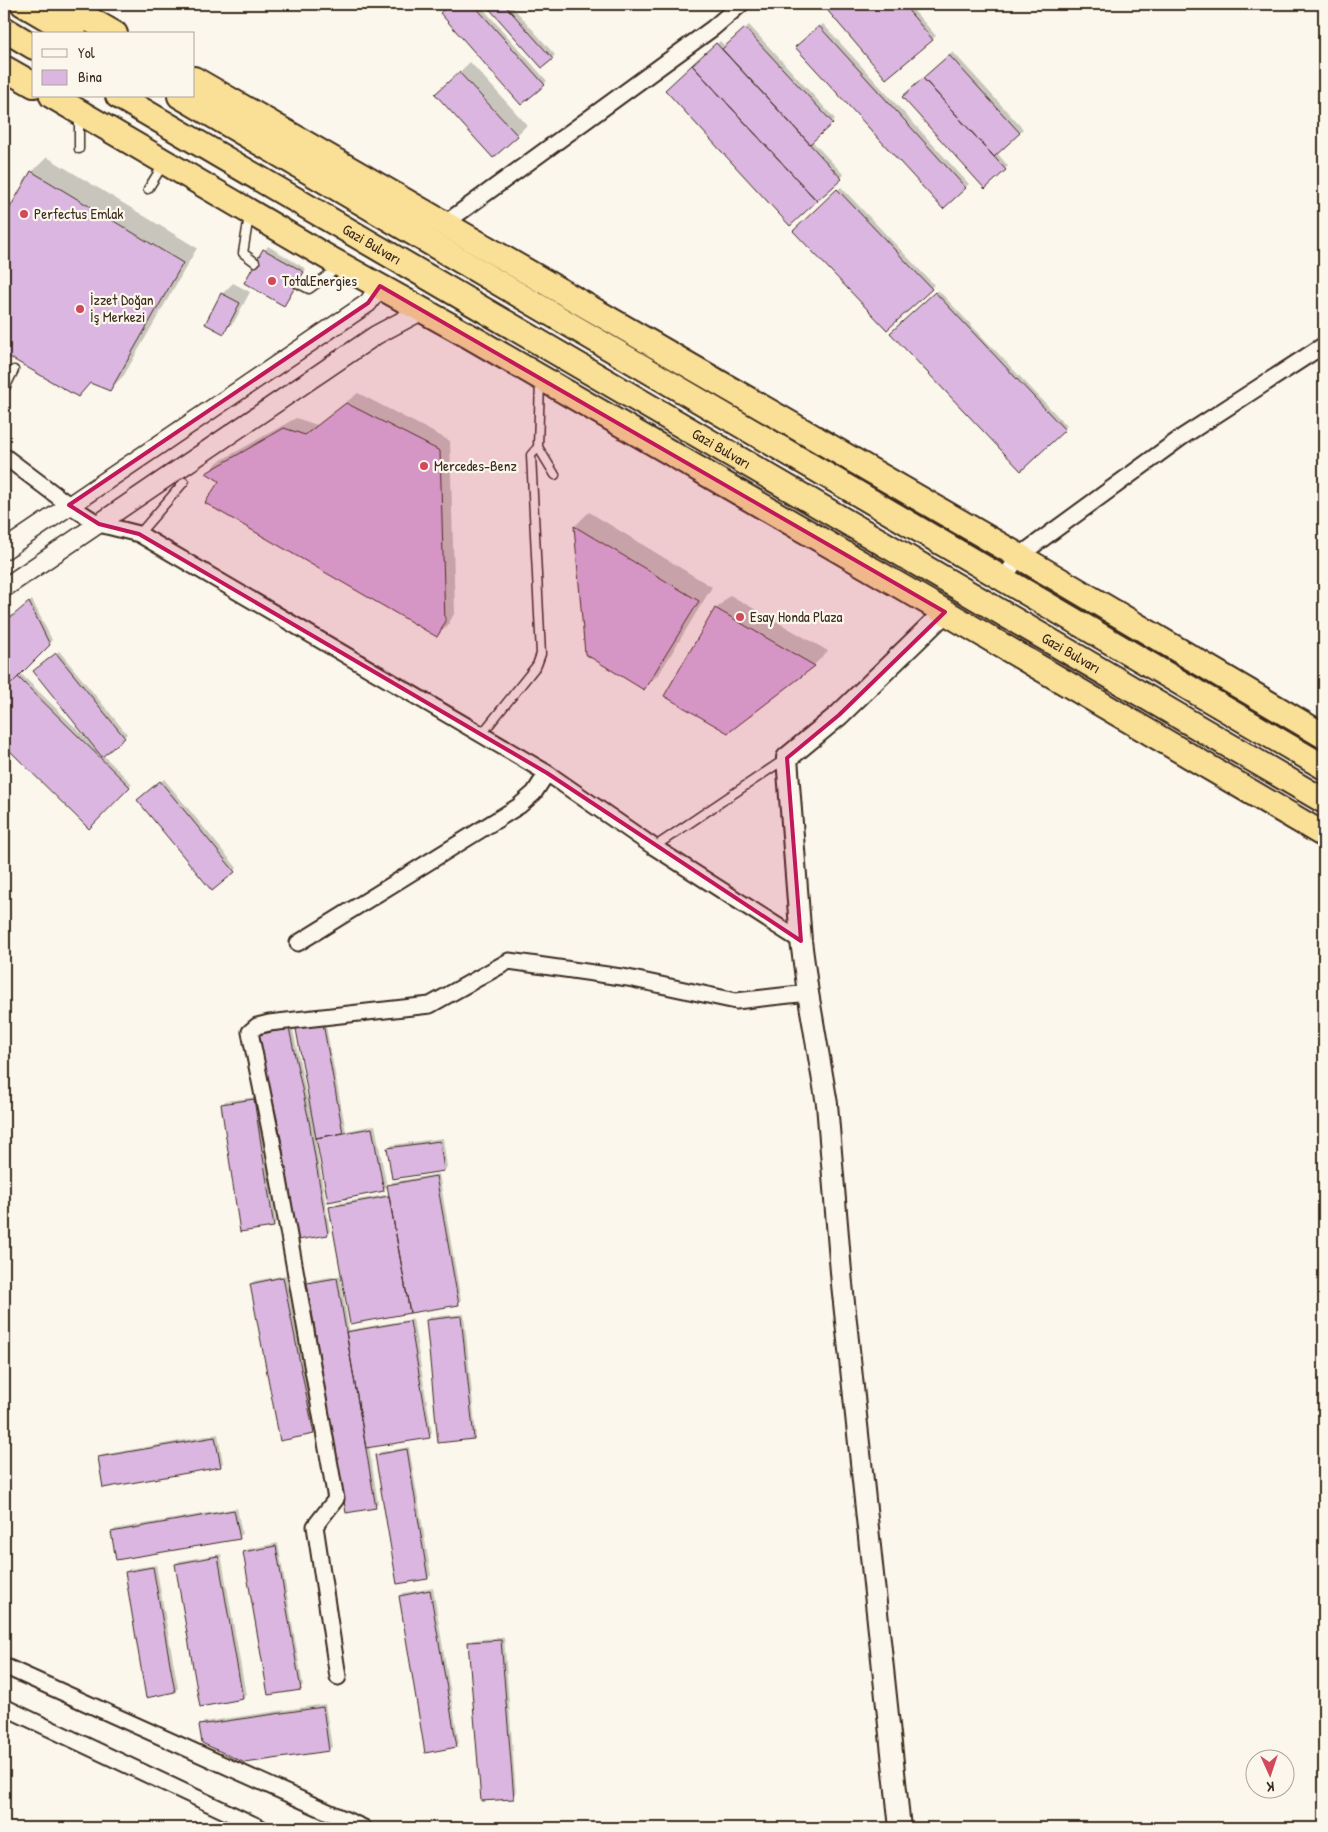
<svg xmlns="http://www.w3.org/2000/svg" width="1328" height="1832" font-family="'Patrick Hand',sans-serif">
	<rect width="100%" height="100%" fill="#fbf7ec"/>
	<filter id="ink" filterUnits="userSpaceOnUse"><feTurbulence type="fractalNoise" baseFrequency=".02" numOctaves="2"/><feDisplacementMap in="SourceGraphic" scale="10" xChannelSelector="R" yChannelSelector="G"/><feConvolveMatrix kernelMatrix="1 2 1 2 8 2 1 2 1" color-interpolation-filters="sRGB"/></filter>
	<g filter="url(#ink)">
		<path fill="#0003" d="M 451,4 L 479,4 L 547,81 L 544,84 L 441,13 Z
			M 487,4 L 510,4 L 555,55 L 542,67 Z
			M 823,4 L 908,4 L 936,36 L 886,78 Z
			M 823,24 L 969,184 L 943,207 L 797,47 Z
			M 749,25 L 835,119 L 812,141 L 844,175 L 790,224 L 667,90 L 720,41 L 726,47 Z
			M 953,52 L 1023,129 L 997,153 L 1008,166 L 985,187 L 903,97 Z
			M 470,62 L 527,125 L 517,135 L 447,84 Z
			M 47,157 L 197,248 L 124,375 L 110,390 L 91,382 L 78,395 L 4,353 L 4,220 L 32,172 Z
			M 841,187 L 934,285 L 887,329 L 795,231 Z
			M 268,246 L 306,269 L 284,304 L 245,282 Z
			M 233,283 L 250,292 L 234,322 L 223,332 L 207,323 L 222,294 Z
			M 938,290 L 1067,426 L 1021,470 L 892,333 Z
			M 358,393 L 450,441 L 455,612 L 448,625 L 437,636 L 208,473 L 218,462 L 296,418 L 317,425 Z
			M 589,512 L 712,587 L 659,674 L 644,688 L 586,653 L 575,526 Z
			M 730,595 L 828,651 L 814,665 L 728,731 L 716,609 Z
			M 32,600 L 52,640 L 20,673 L 86,738 L 88,737 L 37,668 L 59,651 L 127,734 L 103,755 L 132,784 L 89,827 L 4,743 L 4,624 Z
			M 164,779 L 237,868 L 234,871 L 142,797 Z
			M 325,1021 L 346,1131 L 375,1125 L 387,1187 L 383,1190 L 318,1143 L 316,1144 L 330,1231 L 327,1234 L 280,1127 L 259,1035 L 263,1032 L 292,1025 L 307,1097 L 309,1096 L 297,1029 L 300,1026 Z
			M 257,1097 L 276,1222 L 273,1226 L 222,1105 L 225,1101 Z
			M 443,1138 L 447,1167 L 444,1170 L 389,1149 L 392,1145 Z
			M 439,1174 L 461,1300 L 458,1303 L 341,1281 L 349,1330 L 413,1319 L 432,1433 L 429,1437 L 369,1446 L 378,1503 L 375,1506 L 308,1284 L 312,1280 L 343,1275 L 330,1207 L 334,1204 L 390,1194 L 389,1185 L 392,1182 Z
			M 286,1275 L 316,1430 L 313,1433 L 251,1284 L 254,1281 Z
			M 464,1314 L 476,1435 L 473,1438 L 427,1321 L 430,1317 Z
			M 218,1434 L 223,1463 L 220,1466 L 99,1458 L 102,1455 Z
			M 409,1447 L 431,1575 L 428,1578 L 377,1455 L 380,1452 Z
			M 237,1508 L 242,1534 L 239,1537 L 112,1532 L 115,1529 Z
			M 278,1543 L 303,1685 L 300,1688 L 245,1552 L 248,1549 Z
			M 221,1554 L 246,1695 L 243,1698 L 176,1564 L 179,1561 Z
			M 156,1565 L 178,1688 L 175,1691 L 126,1573 L 129,1569 Z
			M 433,1588 L 459,1743 L 456,1746 L 400,1596 L 403,1593 Z
			M 504,1637 L 516,1794 L 513,1797 L 469,1643 L 473,1640 Z
			M 325,1704 L 332,1747 L 328,1750 L 201,1725 L 204,1722 Z"/>
		<path fill="#dab6e0" stroke="#3b2a1e" d="M 450,4 L 473,4 L 545,85 L 521,105 L 440,13 Z
			M 485,4 L 504,4 L 553,59 L 542,68 Z
			M 822,4 L 903,4 L 933,40 L 886,79 Z
			M 819,26 L 966,188 L 943,209 L 795,47 Z
			M 745,28 L 833,123 L 810,144 L 722,49 Z
			M 716,43 L 842,179 L 817,201 L 692,65 Z
			M 949,55 L 1020,133 L 994,157 L 923,78 Z
			M 692,65 L 817,201 L 790,226 L 665,90 Z
			M 459,72 L 518,136 L 493,158 L 435,94 Z
			M 923,78 L 1006,170 L 985,189 L 902,97 Z
			M 31,171 L 183,263 L 110,391 L 90,383 L 78,397 L 4,354 L 4,218 Z
			M 837,189 L 932,289 L 887,330 L 793,231 Z
			M 263,249 L 304,272 L 284,306 L 244,283 Z
			M 935,292 L 1065,430 L 1021,471 L 890,333 Z
			M 221,293 L 240,303 L 224,334 L 205,324 Z
			M 346,403 L 440,451 L 445,623 L 437,637 L 205,503 L 219,481 L 206,473 L 284,428 L 305,435 Z
			M 574,526 L 699,601 L 644,690 L 585,654 Z
			M 29,602 L 50,645 L 4,691 L 4,623 Z
			M 715,608 L 815,666 L 728,733 L 664,696 Z
			M 56,653 L 125,738 L 102,757 L 33,671 Z
			M 18,677 L 130,787 L 89,829 L 4,745 L 4,691 Z
			M 160,781 L 235,872 L 212,891 L 137,800 Z
			M 323,1023 L 343,1133 L 316,1138 L 296,1029 Z
			M 289,1028 L 309,1121 L 328,1235 L 298,1240 L 279,1128 L 258,1035 Z
			M 254,1099 L 274,1227 L 240,1232 L 221,1104 Z
			M 372,1128 L 384,1191 L 328,1202 L 316,1138 Z
			M 440,1141 L 444,1171 L 392,1179 L 387,1148 Z
			M 436,1176 L 459,1305 L 410,1313 L 387,1185 Z
			M 389,1196 L 410,1313 L 350,1324 L 329,1207 Z
			M 283,1277 L 314,1434 L 280,1441 L 250,1284 Z
			M 337,1278 L 376,1508 L 346,1513 L 307,1283 Z
			M 461,1316 L 474,1439 L 438,1443 L 426,1320 Z
			M 410,1321 L 430,1438 L 366,1448 L 346,1332 Z
			M 215,1437 L 221,1467 L 103,1488 L 98,1457 Z
			M 407,1449 L 428,1579 L 397,1584 L 375,1455 Z
			M 234,1510 L 240,1539 L 116,1560 L 111,1532 Z
			M 276,1546 L 301,1690 L 268,1695 L 243,1552 Z
			M 218,1556 L 243,1699 L 200,1707 L 175,1564 Z
			M 153,1567 L 175,1692 L 146,1698 L 125,1572 Z
			M 430,1590 L 457,1747 L 425,1753 L 399,1596 Z
			M 501,1640 L 514,1799 L 481,1801 L 468,1642 Z
			M 323,1707 L 329,1751 L 245,1763 L 202,1743 L 199,1725 Z"/>
		<g fill="none" stroke-linecap="round" stroke-linejoin="round">
			<g stroke="#3b2a1e" stroke-width="11">
				<path id="service" d="M 79,116 L 79,149
					M 148,189 L 163,165
					M 249,216 L 243,253 L 255,262
					M 297,283 L 309,289 L 338,268
					M 540,381 L 538,447 L 555,475
					M 4,390 L 14,370
					M 139,534 L 184,482
					M 481,735 L 537,665 L 541,654 L 531,455 L 538,447
					M 654,847 L 785,759"/>
			</g>
			<g stroke="#3b2a1e" stroke-width="19">
				<path id="minor" d="M 444,224 L 713,28 L 741,4
					M 4,456 L 69,505 L 99,524 L 139,534 L 547,773 L 654,847 L 801,941
					M 1003,580 L 1019,556 L 1182,437 L 1324,345
					M 298,943 L 519,806 L 534,793 L 547,773
					M 4,1666 L 364,1828
					M 338,1677 L 315,1526 L 336,1499 L 271,1135 L 250,1032 L 257,1026 L 269,1023 L 430,1005 L 509,961 L 628,978 L 736,1001 L 808,993
					M 4,1707 L 261,1828"/>
			</g>
			<g stroke="#3b2a1e" stroke-width="21">
				<path id="tertiary" d="M 4,550 L 368,303 L 380,286
					M 4,588 L 376,335 L 423,310"/>
			</g>
			<g stroke="#3b2a1e" stroke-width="24">
				<path id="secondary" d="M 900,1828 L 842,1284 L 827,1104 L 808,993 L 801,941 L 787,758 L 839,715 L 945,612"/>
			</g>
			<g stroke="#3b2a1e" stroke-width="28">
				<g id="trunk">
					<path d="M 23,4 L 74,34"/>
					<path d="M 63,4 L 115,34"/>
					<path d="M 4,29 L 34,47"/>
					<path d="M 4,68 L 34,85"/>
					<path d="M 194,79 L 1019,556 L 1324,736"/>
					<path d="M 52,96 L 332,260 L 469,336 L 945,612 L 1324,835"/>
					<path id="s1" d="M 118,96 L 1324,801"/>
					<path d="M 180,96 L 1324,767"/>
				</g>
			</g>
			<use href="#service" stroke="#fbf7ec" stroke-width="8"/>
			<use href="#minor" stroke="#fbf7ec" stroke-width="15"/>
			<use href="#tertiary" stroke="#fbf7ec" stroke-width="18"/>
			<use href="#secondary" stroke="#fbf7ec" stroke-width="20"/>
			<use href="#trunk" stroke="#fadf96" stroke-width="24"/>
		</g>
	</g>
	<path fill="#c2185b" fill-opacity="0.2" stroke="#c2185b" stroke-width="4" stroke-linejoin="round" d="M 380,286 L 945,612 L 839,715 L 787,758 L 801,941 L 547,773 L 139,534 L 99,524 L 69,505 L 368,303 Z"/>
	<g fill="#d1495b" stroke="#fbf7ec" stroke-width="2">
		<circle cx="24" cy="214" r="5"/>
		<circle cx="272" cy="281" r="5"/>
		<circle cx="80" cy="309" r="5"/>
		<circle cx="424" cy="466" r="5"/>
		<circle cx="740" cy="617" r="5"/>
	</g>
	<g text-anchor="middle" stroke-width="4.5" stroke-linejoin="round" paint-order="stroke">
		<g font-size="15" fill="#3b2a1e" stroke="#fbf7ec" text-anchor="start">
			<text x="34" y="219">Perfectus Emlak</text>
			<text x="282" y="286">TotalEnergies</text>
			<text x="90" y="305">İzzet Doğan<tspan x="90" dy="17">İş Merkezi</tspan></text>
			<text x="434" y="471">Mercedes-Benz</text>
			<text x="750" y="622">Esay Honda Plaza</text>
		</g>
		<g font-size="15" fill="#3b2a1e" stroke="#fbf7ec">
			<text dy="5" stroke="none"><textPath href="#s1" startOffset="294">Gazi Bulvarı</textPath></text>
			<text dy="5" stroke="none"><textPath href="#s1" startOffset="699">Gazi Bulvarı</textPath></text>
			<text dy="5" stroke="none"><textPath href="#s1" startOffset="1104">Gazi Bulvarı</textPath></text>
		</g>
	</g>
	<rect width="1328" height="1832" fill="none" stroke="#fbf7ec" stroke-width="20"/>
	<rect x="10" y="10" width="1308" height="1812" fill="none" stroke="#3b2a1e" stroke-width="2" filter="url(#ink)"/>
	<rect x="32" y="32" width="162" height="65" fill="#fbf7ec" stroke="#aea59a"/>
	<rect x="42" y="49" width="25" height="8" fill="#fbf7ec" stroke="#aea59a"/>
	<text x="78" y="58" font-size="15" fill="#3b2a1e">Yol</text>
	<rect x="42" y="70" width="25" height="15" fill="#dab6e0" stroke="#aea59a"/>
	<text x="78" y="82" font-size="15" fill="#3b2a1e">Bina</text>
	<g transform="translate(1270 1774) rotate(177)"><circle r="24" fill="#fbf7ec" stroke="#aea59a"/>
	<path d="M0-4L9 19L0 12L-9 19Z" fill="#d1495b"/>
	<text y="-8" font-size="14" font-weight="bold" text-anchor="middle" fill="#3b2a1e">K</text>
	</g>
</svg>
